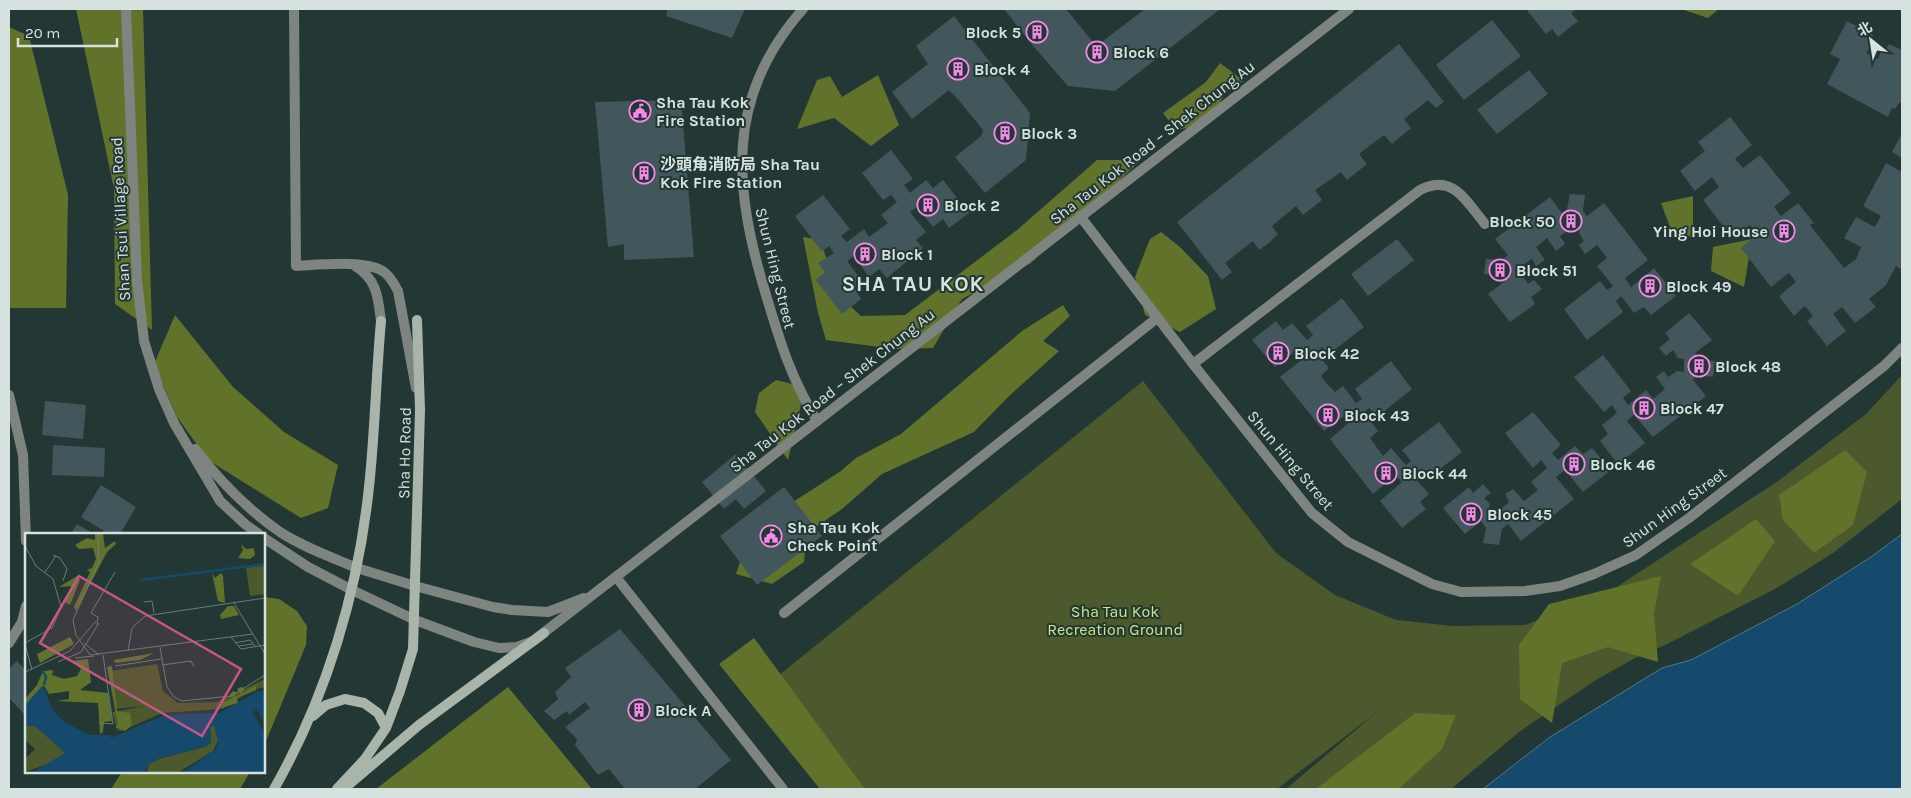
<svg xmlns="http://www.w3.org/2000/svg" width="1911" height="798" font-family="Karla,'Noto Sans SC',sans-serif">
	<rect width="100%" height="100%" fill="#233734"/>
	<path fill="#4c592c" d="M 1902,375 L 1902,499 L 1833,553 L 1803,572 L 1773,590 L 1665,645 L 1635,658 L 1596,680 L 1519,732 L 1451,789 L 1286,789 L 1377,712 L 1277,789 L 851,789 L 773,680 L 1143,381 L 1276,553 L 1335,595 L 1396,620 L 1453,626 L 1525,625 L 1603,596 L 1778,481 L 1866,414 Z"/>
	<path fill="#61732b" d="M 76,9 L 143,9 L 152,330 L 115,304 L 114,189 Z
		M 1681,9 L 1719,9 L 1708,18 Z
		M 9,27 L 29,36 L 68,195 L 66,308 L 9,308 Z
		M 1220,63 L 1244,81 L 1225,93 L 1208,124 L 1176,130 L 1163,113 L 1206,82 Z
		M 878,75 L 899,125 L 871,146 L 834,118 L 797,129 L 817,80 L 830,76 L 842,97 Z
		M 1097,160 L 1141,160 L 1031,263 L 962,299 L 933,348 L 895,349 L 826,340 L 818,313 L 803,237 L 821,240 L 836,293 L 861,316 L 905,315 L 1017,230 Z
		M 1693,196 L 1693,238 L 1670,227 L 1661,203 Z
		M 1161,232 L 1180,247 L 1208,276 L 1216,309 L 1180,332 L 1145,315 L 1135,277 L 1150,239 Z
		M 1752,239 L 1744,287 L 1711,271 L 1713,247 Z
		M 1063,305 L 1070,316 L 1043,341 L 1059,351 L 1009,396 L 974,432 L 882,474 L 842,509 L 807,533 L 804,562 L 772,584 L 736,574 L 751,529 L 841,471 L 856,458 L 901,434 L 1022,331 Z
		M 175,315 L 233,387 L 284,432 L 338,465 L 328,508 L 301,518 L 208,460 L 177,417 L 154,364 Z
		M 776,380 L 805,387 L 788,460 L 755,412 L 759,393 Z
		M 1845,450 L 1867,472 L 1853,525 L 1814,553 L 1783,520 L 1779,495 Z
		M 1756,519 L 1775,541 L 1738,596 L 1690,564 Z
		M 1661,576 L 1654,614 L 1658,662 L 1608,647 L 1562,663 L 1552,723 L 1520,699 L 1519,645 L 1549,604 Z
		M 264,597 L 279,599 L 297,611 L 307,626 L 306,645 L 264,746 Z
		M 754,638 L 865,789 L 820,789 L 719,664 Z
		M 508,687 L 592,789 L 376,789 Z
		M 1415,713 L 1456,715 L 1442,749 L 1399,789 L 1316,789 Z
		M 122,772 L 250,772 L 240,789 L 111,789 Z"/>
	<path fill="#154a6d" stroke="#4f7890" d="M 1902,534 L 1902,789 L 1483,789 L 1550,737 L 1662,668 L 1691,660 L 1797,604 L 1871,557 Z"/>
	<path fill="#42575b" d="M 668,9 L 745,9 L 732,38 L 666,16 Z
		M 1004,9 L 1066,9 L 1093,42 L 1099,44 L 1145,9 L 1220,9 L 1115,91 L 1068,86 L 1034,47 Z
		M 1526,9 L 1577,9 L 1571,13 L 1578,21 L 1558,37 L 1552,29 L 1546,34 Z
		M 954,16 L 1030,113 L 1026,160 L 985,193 L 955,157 L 981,136 L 983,130 L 961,103 L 949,90 L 912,119 L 892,92 L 928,64 L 916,46 Z
		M 1492,20 L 1521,56 L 1464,100 L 1436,65 Z
		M 1847,21 L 1873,35 L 1869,44 L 1871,45 L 1866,53 L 1878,59 L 1881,51 L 1884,52 L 1889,44 L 1902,50 L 1902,103 L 1900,102 L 1895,109 L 1892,108 L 1888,117 L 1827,84 L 1840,59 L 1830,54 Z
		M 1399,44 L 1444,102 L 1436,108 L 1428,100 L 1417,109 L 1404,119 L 1411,128 L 1392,144 L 1384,135 L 1372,144 L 1359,154 L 1367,164 L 1347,180 L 1341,172 L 1315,190 L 1322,200 L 1303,215 L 1296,206 L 1272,226 L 1278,234 L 1269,243 L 1259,250 L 1253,241 L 1225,263 L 1232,272 L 1222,280 L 1177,222 Z
		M 1529,70 L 1548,94 L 1497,134 L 1477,110 Z
		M 681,100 L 694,257 L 624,260 L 624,244 L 608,247 L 595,102 Z
		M 1730,117 L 1752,145 L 1735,159 L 1743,168 L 1760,155 L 1791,193 L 1774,207 L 1781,216 L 1798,203 L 1814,223 L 1810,225 L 1844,268 L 1856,259 L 1861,247 L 1844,238 L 1856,217 L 1875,227 L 1881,216 L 1863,206 L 1886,163 L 1902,172 L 1902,270 L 1896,266 L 1886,285 L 1869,299 L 1876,307 L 1855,323 L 1842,307 L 1833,314 L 1846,331 L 1827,346 L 1807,321 L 1813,316 L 1805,306 L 1794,316 L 1779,296 L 1796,282 L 1789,273 L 1771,287 L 1741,248 L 1757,234 L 1750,225 L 1733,239 L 1703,200 L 1719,187 L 1712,177 L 1695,191 L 1680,171 L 1705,151 L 1698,142 Z
		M 1902,133 L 1902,158 L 1892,152 Z
		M 891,150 L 913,179 L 904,185 L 910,193 L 926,180 L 933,188 L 943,180 L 969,213 L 949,228 L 943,219 L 933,227 L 917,207 L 910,212 L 926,232 L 916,240 L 923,248 L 887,278 L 879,269 L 869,277 L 854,256 L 847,261 L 863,282 L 855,289 L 861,299 L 842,314 L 816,280 L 825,272 L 818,263 L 834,253 L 829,246 L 822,252 L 795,216 L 823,195 L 850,229 L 841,236 L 847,242 L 864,229 L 869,237 L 888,223 L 881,215 L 897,202 L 891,195 L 883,200 L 862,173 Z
		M 1570,194 L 1585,195 L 1583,211 L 1587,216 L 1604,203 L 1648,260 L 1625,278 L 1631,287 L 1654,268 L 1676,296 L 1651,315 L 1644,307 L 1634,313 L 1621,296 L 1616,301 L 1623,312 L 1587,340 L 1564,309 L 1600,281 L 1607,290 L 1613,286 L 1597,266 L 1607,258 L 1597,245 L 1585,254 L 1579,245 L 1584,241 L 1579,233 L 1580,225 L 1568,224 L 1566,232 L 1560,236 L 1565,244 L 1556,251 L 1547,238 L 1536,247 L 1545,260 L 1536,266 L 1532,259 L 1523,265 L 1516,264 L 1515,276 L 1524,278 L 1528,284 L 1534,280 L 1542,289 L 1531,297 L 1535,304 L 1510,322 L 1488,294 L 1505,281 L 1501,276 L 1484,274 L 1486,259 L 1502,260 L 1508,255 L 1495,239 L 1550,197 L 1562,213 L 1567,209 Z
		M 1397,239 L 1414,260 L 1368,296 L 1351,274 Z
		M 1342,298 L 1364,327 L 1328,355 L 1322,347 L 1316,352 L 1329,368 L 1321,376 L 1328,385 L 1335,392 L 1343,386 L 1356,403 L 1362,399 L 1355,389 L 1391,361 L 1412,389 L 1377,417 L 1369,408 L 1364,412 L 1378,431 L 1370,438 L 1383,456 L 1391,448 L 1406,465 L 1411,461 L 1402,450 L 1439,422 L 1462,452 L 1427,479 L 1419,471 L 1413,476 L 1429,494 L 1420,502 L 1426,509 L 1402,528 L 1380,501 L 1402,482 L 1395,475 L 1373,494 L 1330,439 L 1352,420 L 1347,414 L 1324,431 L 1280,377 L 1304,358 L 1297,350 L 1275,367 L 1252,340 L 1276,321 L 1283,330 L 1292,323 L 1307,340 L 1313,335 L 1306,326 Z
		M 1689,313 L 1712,340 L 1695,353 L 1700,360 L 1715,361 L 1713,377 L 1697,375 L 1693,380 L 1706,396 L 1653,437 L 1634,415 L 1627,421 L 1645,443 L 1618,464 L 1600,441 L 1608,434 L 1602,425 L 1617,413 L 1612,405 L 1604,412 L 1574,377 L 1603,355 L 1631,391 L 1623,398 L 1628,405 L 1646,390 L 1653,399 L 1665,389 L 1656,377 L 1664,371 L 1668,377 L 1677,371 L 1684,372 L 1684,359 L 1678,358 L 1673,350 L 1666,356 L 1659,348 L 1670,339 L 1665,333 Z
		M 45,401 L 86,405 L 83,439 L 42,435 Z
		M 1533,412 L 1561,445 L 1552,453 L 1558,460 L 1575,446 L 1583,454 L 1592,448 L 1611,470 L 1583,492 L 1565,470 L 1556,477 L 1574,499 L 1521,541 L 1508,524 L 1502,529 L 1499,545 L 1483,543 L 1486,528 L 1481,521 L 1465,534 L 1443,508 L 1469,487 L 1473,493 L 1483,484 L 1491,493 L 1484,498 L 1490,504 L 1487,513 L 1501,515 L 1502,508 L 1509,502 L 1505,494 L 1513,489 L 1524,501 L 1538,490 L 1531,482 L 1547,468 L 1541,460 L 1533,468 L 1505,433 Z
		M 53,445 L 105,448 L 104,477 L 52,475 Z
		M 736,454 L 766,491 L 744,509 L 736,499 L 724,509 L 702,482 Z
		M 101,485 L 136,507 L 120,534 L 109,534 L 81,517 Z
		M 784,487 L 822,536 L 757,585 L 720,536 Z
		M 77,524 L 94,534 L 71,534 Z
		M 620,629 L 731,760 L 695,789 L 625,789 L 609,769 L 598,775 L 575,745 L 577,739 L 565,727 L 590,708 L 585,702 L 569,715 L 567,711 L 554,720 L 544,711 L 558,699 L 555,692 L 571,677 L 565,668 Z
		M 17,661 L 26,671 L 26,716 L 9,698 L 9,669 Z"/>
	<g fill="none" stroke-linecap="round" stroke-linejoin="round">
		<path stroke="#7e8580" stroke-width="10" d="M 294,9 L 296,266 C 317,265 368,259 384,272 C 391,277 394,284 398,291 L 416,388
			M 355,266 C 377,279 378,297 381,321
			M 1193,364 L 1420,190 C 1453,173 1466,201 1485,224
			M 9,395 L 23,455 L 26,541
			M 616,577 L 783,789
			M 784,613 L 1157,318
			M 9,643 L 22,622 L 26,606"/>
		<path stroke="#7e8580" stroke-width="10" d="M 126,9 L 137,280 L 144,341 L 159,389 L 174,423 L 220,501 L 246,525 L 259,534
			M 803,9 C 724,98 734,189 766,295 C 780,342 791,378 817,421
			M 1080,216 L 1193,364 L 1312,513 L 1348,542 L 1432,584 L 1461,592 L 1525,591 L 1560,586 L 1594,574 L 1636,555 L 1689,518 L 1884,366 L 1902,348
			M 195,449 C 219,480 247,509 280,532 C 303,547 331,557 357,568
			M 264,538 L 308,567 L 352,590"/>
		<path stroke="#7e8580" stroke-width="10" d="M 357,568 L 415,586 L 493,607 L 512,610 L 548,612 L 584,598
			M 352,590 L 415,620 L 474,642 L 499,648 L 517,647 L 533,641 L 1349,9"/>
		<path stroke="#a9b4ab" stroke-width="10" d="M 313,716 L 326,705 L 345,699 L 364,703 L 378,713 L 386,728
			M 346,787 L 419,725 L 544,633
			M 274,789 C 326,698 358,592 369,487 C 375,432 376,376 381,321
			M 337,789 L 365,759 L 386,728 L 400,691 L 413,649 L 420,410 L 417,320"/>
	</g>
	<defs>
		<g id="building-ring" transform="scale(1.125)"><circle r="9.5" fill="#233734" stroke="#f888ea" stroke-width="1.5"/><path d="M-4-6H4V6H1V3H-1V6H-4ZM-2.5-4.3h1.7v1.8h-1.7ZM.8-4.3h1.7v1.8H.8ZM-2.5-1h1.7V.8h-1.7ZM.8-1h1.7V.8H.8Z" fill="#f888ea"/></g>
		<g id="civic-ring" transform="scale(1.125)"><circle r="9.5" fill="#233734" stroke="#f888ea" stroke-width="1.5"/><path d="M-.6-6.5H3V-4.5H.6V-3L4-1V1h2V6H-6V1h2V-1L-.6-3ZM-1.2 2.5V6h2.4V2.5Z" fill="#f888ea"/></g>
	</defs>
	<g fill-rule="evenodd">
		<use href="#building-ring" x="1037" y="32"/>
		<use href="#building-ring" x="1097" y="52"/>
		<use href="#building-ring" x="958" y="69"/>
		<use href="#civic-ring" x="640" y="111"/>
		<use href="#building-ring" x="1005" y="133"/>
		<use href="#building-ring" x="644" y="173"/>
		<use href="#building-ring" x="928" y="205"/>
		<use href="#building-ring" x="1571" y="221"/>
		<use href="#building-ring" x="1784" y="231"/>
		<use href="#building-ring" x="865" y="254"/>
		<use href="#building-ring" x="1500" y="270"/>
		<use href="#building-ring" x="1650" y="286"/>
		<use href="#building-ring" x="1278" y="353"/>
		<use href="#building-ring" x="1699" y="366"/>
		<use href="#building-ring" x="1644" y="408"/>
		<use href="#building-ring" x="1328" y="415"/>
		<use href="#building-ring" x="1574" y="464"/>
		<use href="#building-ring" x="1386" y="473"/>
		<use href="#building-ring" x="1471" y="514"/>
		<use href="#civic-ring" x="771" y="536"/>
		<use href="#building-ring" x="639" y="710"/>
	</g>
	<g text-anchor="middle" stroke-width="4" stroke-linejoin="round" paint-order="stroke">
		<g font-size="16" font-weight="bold" fill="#d6e2e0" stroke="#233734" text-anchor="start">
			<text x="1021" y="38" text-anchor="end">Block 5</text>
			<text x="1113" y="58">Block 6</text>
			<text x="974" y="75">Block 4</text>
			<text x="656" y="108">Sha Tau Kok<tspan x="656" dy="18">Fire Station</tspan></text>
			<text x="1021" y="139">Block 3</text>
			<text x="660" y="170">沙頭角消防局 Sha Tau<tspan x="660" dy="18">Kok Fire Station</tspan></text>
			<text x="944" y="211">Block 2</text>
			<text x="1555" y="227" text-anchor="end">Block 50</text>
			<text x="1768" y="237" text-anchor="end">Ying Hoi House</text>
			<text x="881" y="260">Block 1</text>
			<text x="1516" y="276">Block 51</text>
			<text x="1666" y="292">Block 49</text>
			<text x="1294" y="359">Block 42</text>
			<text x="1715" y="372">Block 48</text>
			<text x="1660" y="414">Block 47</text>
			<text x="1344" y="421">Block 43</text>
			<text x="1590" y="470">Block 46</text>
			<text x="1402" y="479">Block 44</text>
			<text x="1487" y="520">Block 45</text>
			<text x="787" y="533">Sha Tau Kok<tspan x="787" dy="18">Check Point</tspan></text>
			<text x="655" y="716">Block A</text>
		</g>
		<g font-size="16" fill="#d6e2e0" stroke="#233734">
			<text transform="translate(1152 142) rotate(-38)" y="6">Sha Tau Kok Road – Shek Chung Au</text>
			<text transform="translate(120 219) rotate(-93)" y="6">Shan Tsui Village Road</text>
			<text transform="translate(776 268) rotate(76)" y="6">Shun Hing Street</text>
			<text transform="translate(832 390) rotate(-38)" y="6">Sha Tau Kok Road – Shek Chung Au</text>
			<text transform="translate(404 453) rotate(-89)" y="6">Sha Ho Road</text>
			<text transform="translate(1291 460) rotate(50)" y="6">Shun Hing Street</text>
			<text transform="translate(1674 507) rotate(-36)" y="6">Shun Hing Street</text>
		</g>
		<g font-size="16" fill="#cae782" stroke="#233734">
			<text x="1115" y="617">Sha Tau Kok<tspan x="1115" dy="18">Recreation Ground</tspan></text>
		</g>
		<g font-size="21" font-weight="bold" letter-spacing="1" fill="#d6e2e0" stroke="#233734">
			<text x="913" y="291">SHA TAU KOK</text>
		</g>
	</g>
	<g transform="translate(25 533)">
		<rect width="240" height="240" fill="#233734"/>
		<path d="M 240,32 L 240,61 L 225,63 L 221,35 ZM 132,131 L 138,158 L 153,170 L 192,169 L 240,146 L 240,154 L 227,157 L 197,176 L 137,180 L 97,198 L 92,197 L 87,179 L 119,173 L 90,176 L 86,138 ZM 0,191 L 9,193 L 38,212 L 43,224 L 0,239 L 0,226 L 10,216 L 0,207 ZM 189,192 L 193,207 L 188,218 L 154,239 L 122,239 L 124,231 L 133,226 L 180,214 L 186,209 L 185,194 Z" fill="#4c592c"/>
		<path d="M 70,1 L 78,1 L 80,15 L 90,8 L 91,11 L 82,19 L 51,78 L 49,74 L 65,39 L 62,37 L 67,35 L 71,26 L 68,15 L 54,16 L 50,12 L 62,5 L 70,7 ZM 216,11 L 221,16 L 229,15 L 230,22 L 225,26 L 213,25 L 218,17 ZM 187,40 L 190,45 L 196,40 L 198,43 L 200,70 L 193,68 ZM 52,43 L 55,47 L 45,72 L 38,68 L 45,60 L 46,53 L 34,54 ZM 203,73 L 209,73 L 214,82 L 196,86 L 195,82 ZM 45,104 L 49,111 L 15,130 L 12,121 ZM 129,120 L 115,127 L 91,130 L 88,127 ZM 63,126 L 66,149 L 55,157 L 83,160 L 87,188 L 79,189 L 78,199 L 75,201 L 73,170 L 31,168 L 44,166 L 44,158 L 24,161 L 19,153 L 0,183 L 0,166 L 12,152 L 18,138 L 28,137 L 27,142 L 39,146 L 52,143 L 56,136 L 47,128 ZM 87,133 L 92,178 L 105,180 L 107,192 L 100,198 L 90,194 L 93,192 L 82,134 ZM 231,152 L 231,157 L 212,165 L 213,170 L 197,175 L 196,170 L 208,165 L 204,162 L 208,158 L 211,159 L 209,164 L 216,161 L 212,156 L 216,154 L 219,155 L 217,161 Z" fill="#61732b"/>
		<path d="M 18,152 L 27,176 L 38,188 L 64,202 L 85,202 L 86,205 L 139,182 L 194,180 L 232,159 L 240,157 L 240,190 L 232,177 L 227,179 L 240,201 L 240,239 L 159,239 L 191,216 L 193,207 L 189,192 L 185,194 L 186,209 L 179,214 L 136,225 L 124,231 L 119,239 L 8,239 L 40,220 L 10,193 L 0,193 L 0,172 Z" fill="#154a6d"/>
		<path fill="none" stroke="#154a6d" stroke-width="2.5" d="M 116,47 L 240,31M 17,137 L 21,144 L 19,152"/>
		<path fill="none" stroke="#6b7b79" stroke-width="1" d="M 73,1 L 74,29 L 48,87 L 51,102 L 65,122 L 228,101M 0,13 L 11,33 L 28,46 L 36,74 L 27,95 L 0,110M 28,22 L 35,25 L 42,36 L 38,48M 20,39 L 31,23M 119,69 L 127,68 L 129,80M 209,70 L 240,121M 72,92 L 73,84 L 66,80 L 90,39M 206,104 L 216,116 L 240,112M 59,110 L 74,122M 210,110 L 225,107 L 231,114M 0,111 L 7,137M 213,113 L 228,111M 135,114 L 142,154 L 149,164 L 157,168 L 206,163 L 240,142M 103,118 L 107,95 L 120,83 L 240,65M 50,125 L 69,123M 33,129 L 56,119 L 74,90M 137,132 L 166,128 L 169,134M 90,133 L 136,126M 0,139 L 45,118 L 71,88M 75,190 L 88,191 L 78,122"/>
		<path fill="#c85583" fill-opacity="0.15" stroke="#c85583" stroke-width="2.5" d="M 54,43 L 216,136 L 177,203 L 15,110 Z"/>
		<rect width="240" height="240" fill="none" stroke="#d6e2e0" stroke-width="2.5"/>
	</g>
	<rect width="1911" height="798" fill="none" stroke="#d6e2e0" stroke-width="20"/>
	<g transform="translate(1871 40) rotate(330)" stroke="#233734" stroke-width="4" paint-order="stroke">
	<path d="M0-4L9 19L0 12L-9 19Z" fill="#d6e2e0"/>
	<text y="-8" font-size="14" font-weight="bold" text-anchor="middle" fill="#d6e2e0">北</text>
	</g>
	<path d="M18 38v8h99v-8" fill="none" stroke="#d6e2e0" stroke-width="2.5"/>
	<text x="25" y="38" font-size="15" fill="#d6e2e0" stroke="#233734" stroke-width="4" paint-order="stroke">20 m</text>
</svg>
